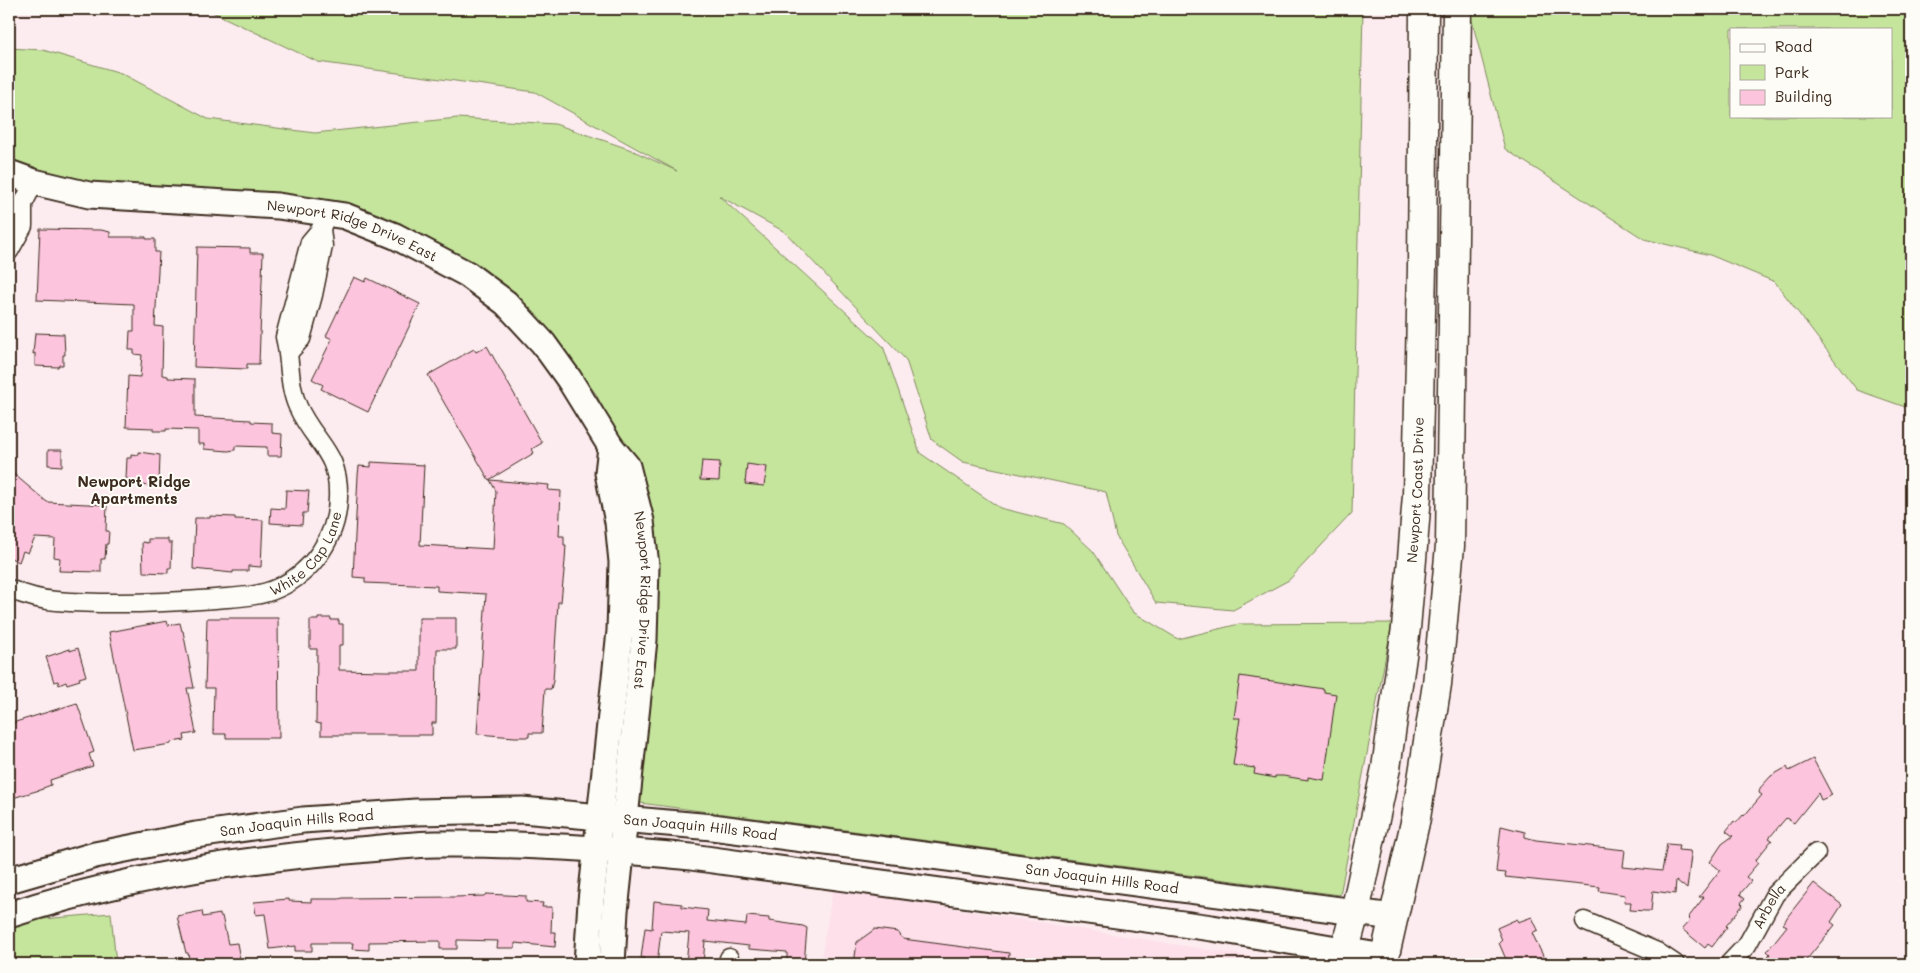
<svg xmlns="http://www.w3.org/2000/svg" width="1920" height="973" font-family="Mali,sans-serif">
	<rect width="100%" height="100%" fill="#fdecef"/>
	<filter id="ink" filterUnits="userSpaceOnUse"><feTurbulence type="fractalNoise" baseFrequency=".02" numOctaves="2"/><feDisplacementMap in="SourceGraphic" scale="10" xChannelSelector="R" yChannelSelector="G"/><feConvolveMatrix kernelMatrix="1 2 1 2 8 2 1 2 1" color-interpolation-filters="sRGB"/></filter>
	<g filter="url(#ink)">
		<path fill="#fde0ea" d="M 833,889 L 1297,964 L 820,964 Z"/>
		<path fill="#c5e59d" stroke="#80885e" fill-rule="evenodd" d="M 206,9 L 1363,9 L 1352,513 L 1289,580 L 1233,610 L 1156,603 L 1116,536 L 1106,492 L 963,462 L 932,440 L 906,360 L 785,232 L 719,196 L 883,346 L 920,453 L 1000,508 L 1064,524 L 1093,551 L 1133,612 L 1178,639 L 1239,624 L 1392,623 L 1340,895 L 640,803 L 647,537 L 625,453 L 596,394 L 544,324 L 475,265 L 412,230 L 336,203 L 121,188 L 48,175 L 9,161 L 9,48 L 43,50 L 121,73 L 208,119 L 315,133 L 457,118 L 555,124 L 629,149 L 677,171 L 535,92 L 318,62 Z
			M 1469,9 L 1911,9 L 1911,409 L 1857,390 L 1775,282 L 1710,255 L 1644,239 L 1505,149 ZM 1731,29 L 1891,29 L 1891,116 L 1731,116 Z
			M 111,913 L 116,964 L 9,964 L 9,922 Z"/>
		<path fill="#fcc5dd" stroke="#3b2a1e" d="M 40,229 L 101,230 L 110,232 L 110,237 L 146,237 L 146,239 L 155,239 L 155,252 L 159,252 L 155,326 L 163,327 L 162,375 L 168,376 L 168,378 L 195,379 L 195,417 L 251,420 L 251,422 L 272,423 L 272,433 L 282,434 L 281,456 L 267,456 L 267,447 L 235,446 L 235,450 L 228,451 L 204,449 L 204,444 L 198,444 L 198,430 L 166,429 L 166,431 L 153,431 L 153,428 L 126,427 L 128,376 L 140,377 L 142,355 L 134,354 L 134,350 L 129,350 L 130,331 L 134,331 L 134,304 L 37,300 Z
			M 197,247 L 250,248 L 250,253 L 263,253 L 259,364 L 247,364 L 247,369 L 194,367 Z
			M 354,277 L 365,282 L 367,278 L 420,304 L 368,412 L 321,389 L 323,385 L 312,379 L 332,339 L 326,336 Z
			M 35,333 L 64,334 L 65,355 L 63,355 L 63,365 L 59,365 L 58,367 L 35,366 L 35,353 L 33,354 Z
			M 487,346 L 542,443 L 532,449 L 534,453 L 489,480 L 428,375 L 474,349 L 476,352 Z
			M 48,450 L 62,450 L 62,466 L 48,465 Z
			M 139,452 L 160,455 L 159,484 L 151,483 L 151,486 L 129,484 L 129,479 L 126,479 L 127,458 L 131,458 L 131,454 L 139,455 Z
			M 702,461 L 720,462 L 719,481 L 700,480 Z
			M 371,462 L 424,465 L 420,545 L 493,549 L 496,491 L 490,480 L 549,485 L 548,490 L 561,491 L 559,536 L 564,536 L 564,545 L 566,545 L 565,561 L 561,602 L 558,602 L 553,681 L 551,689 L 545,689 L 542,733 L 529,733 L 529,737 L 515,737 L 477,734 L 486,594 L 437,591 L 437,586 L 365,583 L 365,578 L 353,577 L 358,475 L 359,466 L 371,467 Z
			M 747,464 L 767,467 L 764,486 L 745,484 Z
			M 9,470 L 47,502 L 107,505 L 106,531 L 109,531 L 108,544 L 106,544 L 105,559 L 101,559 L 101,572 L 59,571 L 60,558 L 54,557 L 55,539 L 35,538 L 28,553 L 23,551 L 19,562 L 9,557 Z
			M 286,490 L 309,491 L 307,513 L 303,513 L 302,525 L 270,523 L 271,508 L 285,509 Z
			M 210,516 L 235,517 L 235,519 L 263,520 L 261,567 L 248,566 L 248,571 L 233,571 L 233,573 L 193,569 L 195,518 L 210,518 Z
			M 148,539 L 168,539 L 168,543 L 172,543 L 171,568 L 168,568 L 168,573 L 143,572 L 142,542 L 148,543 Z
			M 207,618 L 278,618 L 279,738 L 226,738 L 226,734 L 214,734 L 214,729 L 213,730 L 214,688 L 205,688 Z
			M 318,618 L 331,618 L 331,620 L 339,620 L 339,624 L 343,624 L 343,645 L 339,645 L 339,670 L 385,671 L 419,671 L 419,618 L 456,618 L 456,649 L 437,649 L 436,723 L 432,723 L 432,735 L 321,735 L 321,724 L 316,723 L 317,649 L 310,649 L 310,620 L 318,620 Z
			M 167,621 L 168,625 L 180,623 L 182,631 L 183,631 L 194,688 L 187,688 L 196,733 L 184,735 L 185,740 L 171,742 L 171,744 L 133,750 L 109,632 Z
			M 78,648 L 86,676 L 79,678 L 80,680 L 67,684 L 66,682 L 59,685 L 58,681 L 54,682 L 46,657 L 70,649 L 70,651 Z
			M 1240,676 L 1324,689 L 1324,692 L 1336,694 L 1324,780 L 1308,777 L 1308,780 L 1283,776 L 1275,776 L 1275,778 L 1254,774 L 1255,768 L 1233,765 L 1240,718 L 1234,718 Z
			M 77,703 L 94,752 L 89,754 L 93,766 L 50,780 L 51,785 L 43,788 L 43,789 L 9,799 L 9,724 Z
			M 1813,759 L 1832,795 L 1821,800 L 1818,793 L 1794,823 L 1786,818 L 1769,838 L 1772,840 L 1755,861 L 1758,863 L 1746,877 L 1751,881 L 1740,894 L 1745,898 L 1741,903 L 1743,905 L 1726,926 L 1727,927 L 1712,947 L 1708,944 L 1705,948 L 1682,929 L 1690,920 L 1688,918 L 1704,897 L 1699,897 L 1720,870 L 1710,862 L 1722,844 L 1733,836 L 1726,831 L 1734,821 L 1736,823 L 1743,815 L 1744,816 L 1762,795 L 1759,793 L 1760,788 L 1771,776 L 1787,767 L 1789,771 Z
			M 1501,826 L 1525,832 L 1525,837 L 1536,840 L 1625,850 L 1623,867 L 1662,871 L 1667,844 L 1679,845 L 1678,850 L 1690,851 L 1691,855 L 1687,889 L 1676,880 L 1675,894 L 1653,891 L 1651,911 L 1646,911 L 1630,910 L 1631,902 L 1624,902 L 1625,895 L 1599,891 L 1600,887 L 1505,877 L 1506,873 L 1496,872 Z
			M 1814,883 L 1842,905 L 1831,922 L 1835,925 L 1803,964 L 1774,964 L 1766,959 L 1770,954 L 1767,951 L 1787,926 L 1783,924 L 1788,916 Z
			M 486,894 L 526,896 L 526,902 L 543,903 L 542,907 L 552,907 L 551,932 L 556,932 L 555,947 L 515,943 L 515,948 L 497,948 L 498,941 L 457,940 L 457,949 L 440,949 L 440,941 L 369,942 L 369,950 L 352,949 L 353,943 L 312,943 L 312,951 L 295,951 L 295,946 L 270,949 L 265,914 L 256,915 L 254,902 L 289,899 L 289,901 L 311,902 L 311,899 L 339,899 L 343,898 L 455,897 L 484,896 Z
			M 654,901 L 682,904 L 682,907 L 708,910 L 707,921 L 746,925 L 747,916 L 769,918 L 769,921 L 803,926 L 807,928 L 804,964 L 787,964 L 787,952 L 749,949 L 749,946 L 705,941 L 703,964 L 686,964 L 689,933 L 661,931 L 657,964 L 644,964 L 644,958 L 641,958 L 645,928 L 652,929 Z
			M 202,911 L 203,917 L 220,914 L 220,916 L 222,916 L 228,944 L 237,943 L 240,959 L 222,963 L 221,959 L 216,960 L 190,964 L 188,953 L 186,953 L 177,916 Z
			M 1532,917 L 1538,930 L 1532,933 L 1547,964 L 1508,964 L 1499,943 L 1502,940 L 1497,928 L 1517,919 L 1518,922 Z
			M 875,929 L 898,932 L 903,939 L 1009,953 L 1008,964 L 854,964 L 857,942 Z"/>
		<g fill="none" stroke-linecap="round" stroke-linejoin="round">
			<g stroke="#3b2a1e" stroke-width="21">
				<g id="street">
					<path d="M 9,251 L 23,226 L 23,204 L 34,182"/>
					<path d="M 289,352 L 301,339 L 313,295 L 323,246 L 321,229 L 323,223"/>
					<path id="s1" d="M 9,589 C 24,595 40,600 56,601 C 109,605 163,603 215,599 C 236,597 259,597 278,588 C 313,572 337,537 338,498 C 340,452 314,443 298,407 C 288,385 291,360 285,337 L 310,242 L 321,229"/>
					<path d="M 1584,921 L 1657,952 L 1675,964"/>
					<path d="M 728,964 L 729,958"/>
					<path id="s2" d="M 1729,964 L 1747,945 L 1775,894 L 1816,853"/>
				</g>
			</g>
			<g stroke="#3b2a1e" stroke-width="29">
				<g id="secondary">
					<path id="s3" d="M 9,173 L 34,182 L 89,195 L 278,206 L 345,216 L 395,236 L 467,274 L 506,303 L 543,343 L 569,379 L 611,447 L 627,466 L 641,521 L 646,566 L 644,640 L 615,911 L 612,964"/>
					<path id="s4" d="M 9,880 L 95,855 L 196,835 L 303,820 L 416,812 L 522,810 L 712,827 L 1393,917"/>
					<path d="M 9,915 C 121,878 240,859 358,850 C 384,848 411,844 437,844 C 522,843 607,849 691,857 L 1212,928 L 1384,957"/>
					<path d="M 587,964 L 591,901 L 620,631 L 622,562 L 618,522 L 608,473 L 611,447"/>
				</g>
			</g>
			<g stroke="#3b2a1e" stroke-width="31">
				<g id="primary">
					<path id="s5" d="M 1341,964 L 1355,912 L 1386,768 L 1406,628 L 1412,559 L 1417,495 L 1422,267 L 1424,9"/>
					<path d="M 1383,964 L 1416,818 L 1437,684 L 1450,546 L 1457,9"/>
				</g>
			</g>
			<use href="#street" stroke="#fdfcf7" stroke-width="18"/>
			<use href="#secondary" stroke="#fdfcf7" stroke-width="25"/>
			<use href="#primary" stroke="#fdfcf7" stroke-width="28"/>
		</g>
	</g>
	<g text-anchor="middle" stroke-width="4" stroke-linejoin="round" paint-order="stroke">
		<g font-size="14" fill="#3b2a1e" stroke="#fdfcf7">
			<text dy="5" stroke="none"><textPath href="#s3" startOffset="351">Newport Ridge Drive East</textPath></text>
			<text dy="5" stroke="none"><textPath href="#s5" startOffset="481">Newport Coast Drive</textPath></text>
			<text dy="5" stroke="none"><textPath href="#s1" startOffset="318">White Cap Lane</textPath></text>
			<text dy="5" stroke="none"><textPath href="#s3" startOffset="864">Newport Ridge Drive East</textPath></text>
			<text dy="5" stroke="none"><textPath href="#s4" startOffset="294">San Joaquin Hills Road</textPath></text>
			<text dy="5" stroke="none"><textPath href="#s4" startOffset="699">San Joaquin Hills Road</textPath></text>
			<text dy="5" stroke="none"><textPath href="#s4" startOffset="1104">San Joaquin Hills Road</textPath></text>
			<text dy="5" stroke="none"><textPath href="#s2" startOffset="71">Arbella</textPath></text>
		</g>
		<g font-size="15" font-weight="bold" fill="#3b2a1e" stroke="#fdfcf7">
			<text x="134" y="487">Newport Ridge<tspan x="134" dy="17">Apartments</tspan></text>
		</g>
	</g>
	<rect width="1920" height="973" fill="none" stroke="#fdfcf7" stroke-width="30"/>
	<rect x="15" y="15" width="1890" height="943" fill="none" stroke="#3b2a1e" stroke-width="2" filter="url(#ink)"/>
	<rect x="1730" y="28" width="162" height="90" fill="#fdfcf7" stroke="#afa8a0"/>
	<rect x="1740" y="44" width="25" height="8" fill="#fdfcf7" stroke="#afa8a0"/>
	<text x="1775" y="52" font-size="15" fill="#3b2a1e">Road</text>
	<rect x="1740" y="65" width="25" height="15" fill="#c5e59d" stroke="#afa8a0"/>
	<text x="1775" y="78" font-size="15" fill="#3b2a1e">Park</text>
	<rect x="1740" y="90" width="25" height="15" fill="#fcc5dd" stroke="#afa8a0"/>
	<text x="1775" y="102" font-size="15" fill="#3b2a1e">Building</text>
</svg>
